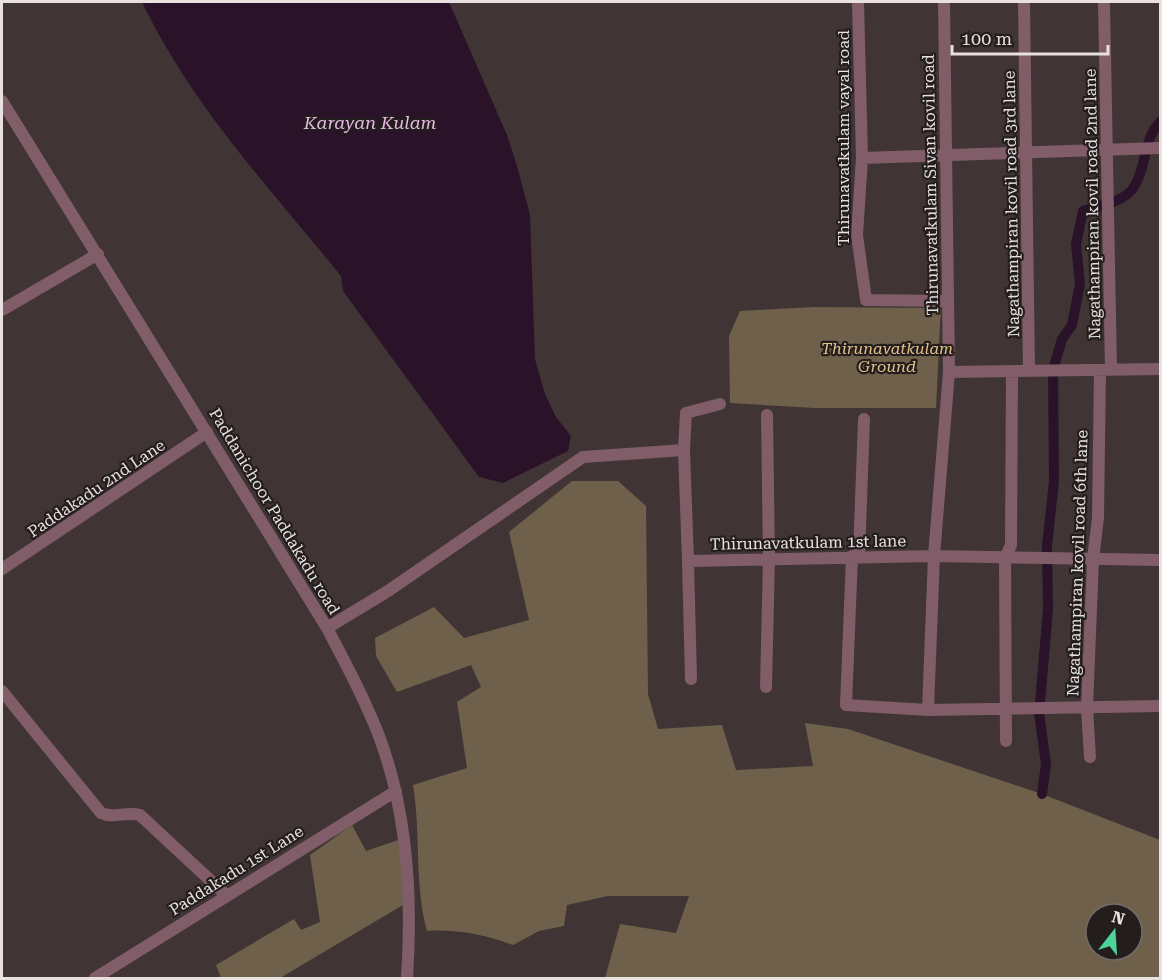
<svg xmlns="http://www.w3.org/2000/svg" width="1162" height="980" font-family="'Roboto Serif',serif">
	<rect width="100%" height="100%" fill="#403534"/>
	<path fill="#6e604a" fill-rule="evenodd" d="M 941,305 L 936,408 L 815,408 L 730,403 L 729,336 L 740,311 L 814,307 L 933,308 Z
		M 572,481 L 618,481 L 646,506 L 648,694 L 658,729 L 722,725 L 736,770 L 813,766 L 805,723 L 848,729 L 1042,794 L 1160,840 L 1160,978 L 605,978 L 620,924 L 676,933 L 689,896 L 608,896 L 567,905 L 564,926 L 539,931 L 513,945 C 486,935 456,929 427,931 C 414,884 421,833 413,785 L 467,768 L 457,702 L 481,687 L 471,665 L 397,692 L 376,656 L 375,638 L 434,607 L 464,638 L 529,620 L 509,532 ZM 1096,914 L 1132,914 L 1132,950 L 1096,950 Z
		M 352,825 L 366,851 L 401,839 L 408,902 L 280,978 L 221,978 L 216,965 L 294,919 L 301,930 L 320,922 L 310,855 Z"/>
	<path fill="#2a1329" d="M 142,2 L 449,2 L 507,135 L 517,166 L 530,215 L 535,359 L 545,394 L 556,417 L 571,436 L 568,451 L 503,483 L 479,477 L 343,291 L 341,276 C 268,186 192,106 142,2 Z"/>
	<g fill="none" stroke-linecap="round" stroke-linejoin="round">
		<path stroke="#2a1329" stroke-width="10" d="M 1040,703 L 1048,609 L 1047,546 L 1054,481 L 1053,370 L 1062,339 L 1072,325 L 1080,284 L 1076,244 L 1083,211 C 1098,206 1125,202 1134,187 C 1147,167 1143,139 1160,122
			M 1039,713 L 1046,764 L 1042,794"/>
		<path stroke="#815d6a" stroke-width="12" d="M 858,2 L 862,158 L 857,235 L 866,300 L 948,301
			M 944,2 L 949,372 L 934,556 L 928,710 L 1160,706
			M 1024,2 L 1029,371
			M 1104,2 L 1111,370
			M 2,101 L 327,628 C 341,655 356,682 368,710 C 407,793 413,888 407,978
			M 862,158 L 1160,148
			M 2,310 L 98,254
			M 949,372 L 1160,369
			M 684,450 L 686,413 L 720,404
			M 852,556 L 846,705 L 928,710
			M 859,556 L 864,419
			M 688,561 L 691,679
			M 2,569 L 207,432
			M 327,628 L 388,591 L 583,457 L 684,450 L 688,561 L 934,556 L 1160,560
			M 766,687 L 769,559 L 767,415
			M 2,691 L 101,813 C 114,819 125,811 140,815 L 226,895
			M 1006,741 L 1005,558 L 1011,545 L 1012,371
			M 1090,757 L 1087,708 L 1093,559 L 1098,518 L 1100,370
			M 95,978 L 396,791"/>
	</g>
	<g text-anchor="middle" stroke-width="4.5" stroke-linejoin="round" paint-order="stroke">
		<g font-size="16" fill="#e8e1e0" stroke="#231e1d">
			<text transform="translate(843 138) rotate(-90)" y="6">Thirunavatkulam vayal road</text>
			<text transform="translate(930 185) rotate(-91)" y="6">Thirunavatkulam Sivan kovil road</text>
			<text transform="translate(1011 204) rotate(-91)" y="6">Nagathampiran kovil road 3rd lane</text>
			<text transform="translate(1092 204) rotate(-91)" y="6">Nagathampiran kovil road 2nd lane</text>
			<text transform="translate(96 488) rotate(-34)" y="6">Paddakadu 2nd Lane</text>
			<text transform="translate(275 511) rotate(59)" y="6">Paddanichoor Paddakadu road</text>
			<text transform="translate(808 542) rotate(-1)" y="6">Thirunavatkulam 1st lane</text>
			<text transform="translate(1077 563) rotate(-88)" y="6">Nagathampiran kovil road 6th lane</text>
			<text transform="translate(236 870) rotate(-32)" y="6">Paddakadu 1st Lane</text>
		</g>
		<g font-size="16" font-style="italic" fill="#e5c28b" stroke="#231e1d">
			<text x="887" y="354">Thirunavatkulam<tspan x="887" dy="18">Ground</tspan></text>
		</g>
		<g font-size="18" font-style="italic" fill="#e8b8e6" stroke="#231e1d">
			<text x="370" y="129">Karayan Kulam</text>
		</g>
	</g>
	<rect width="1162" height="980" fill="none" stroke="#e8e1e0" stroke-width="6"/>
	<g transform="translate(1114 932) rotate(17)"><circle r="28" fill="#231e1d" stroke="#726c6b" stroke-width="1.5"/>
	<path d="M0-4.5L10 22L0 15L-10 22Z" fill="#4ed399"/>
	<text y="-9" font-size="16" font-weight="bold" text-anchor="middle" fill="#e8e1e0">N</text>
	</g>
	<path d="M952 45v9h156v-9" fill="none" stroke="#e8e1e0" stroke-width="3"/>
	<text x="961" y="45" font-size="18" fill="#e8e1e0" stroke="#231e1d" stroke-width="4.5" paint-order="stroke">100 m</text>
</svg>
